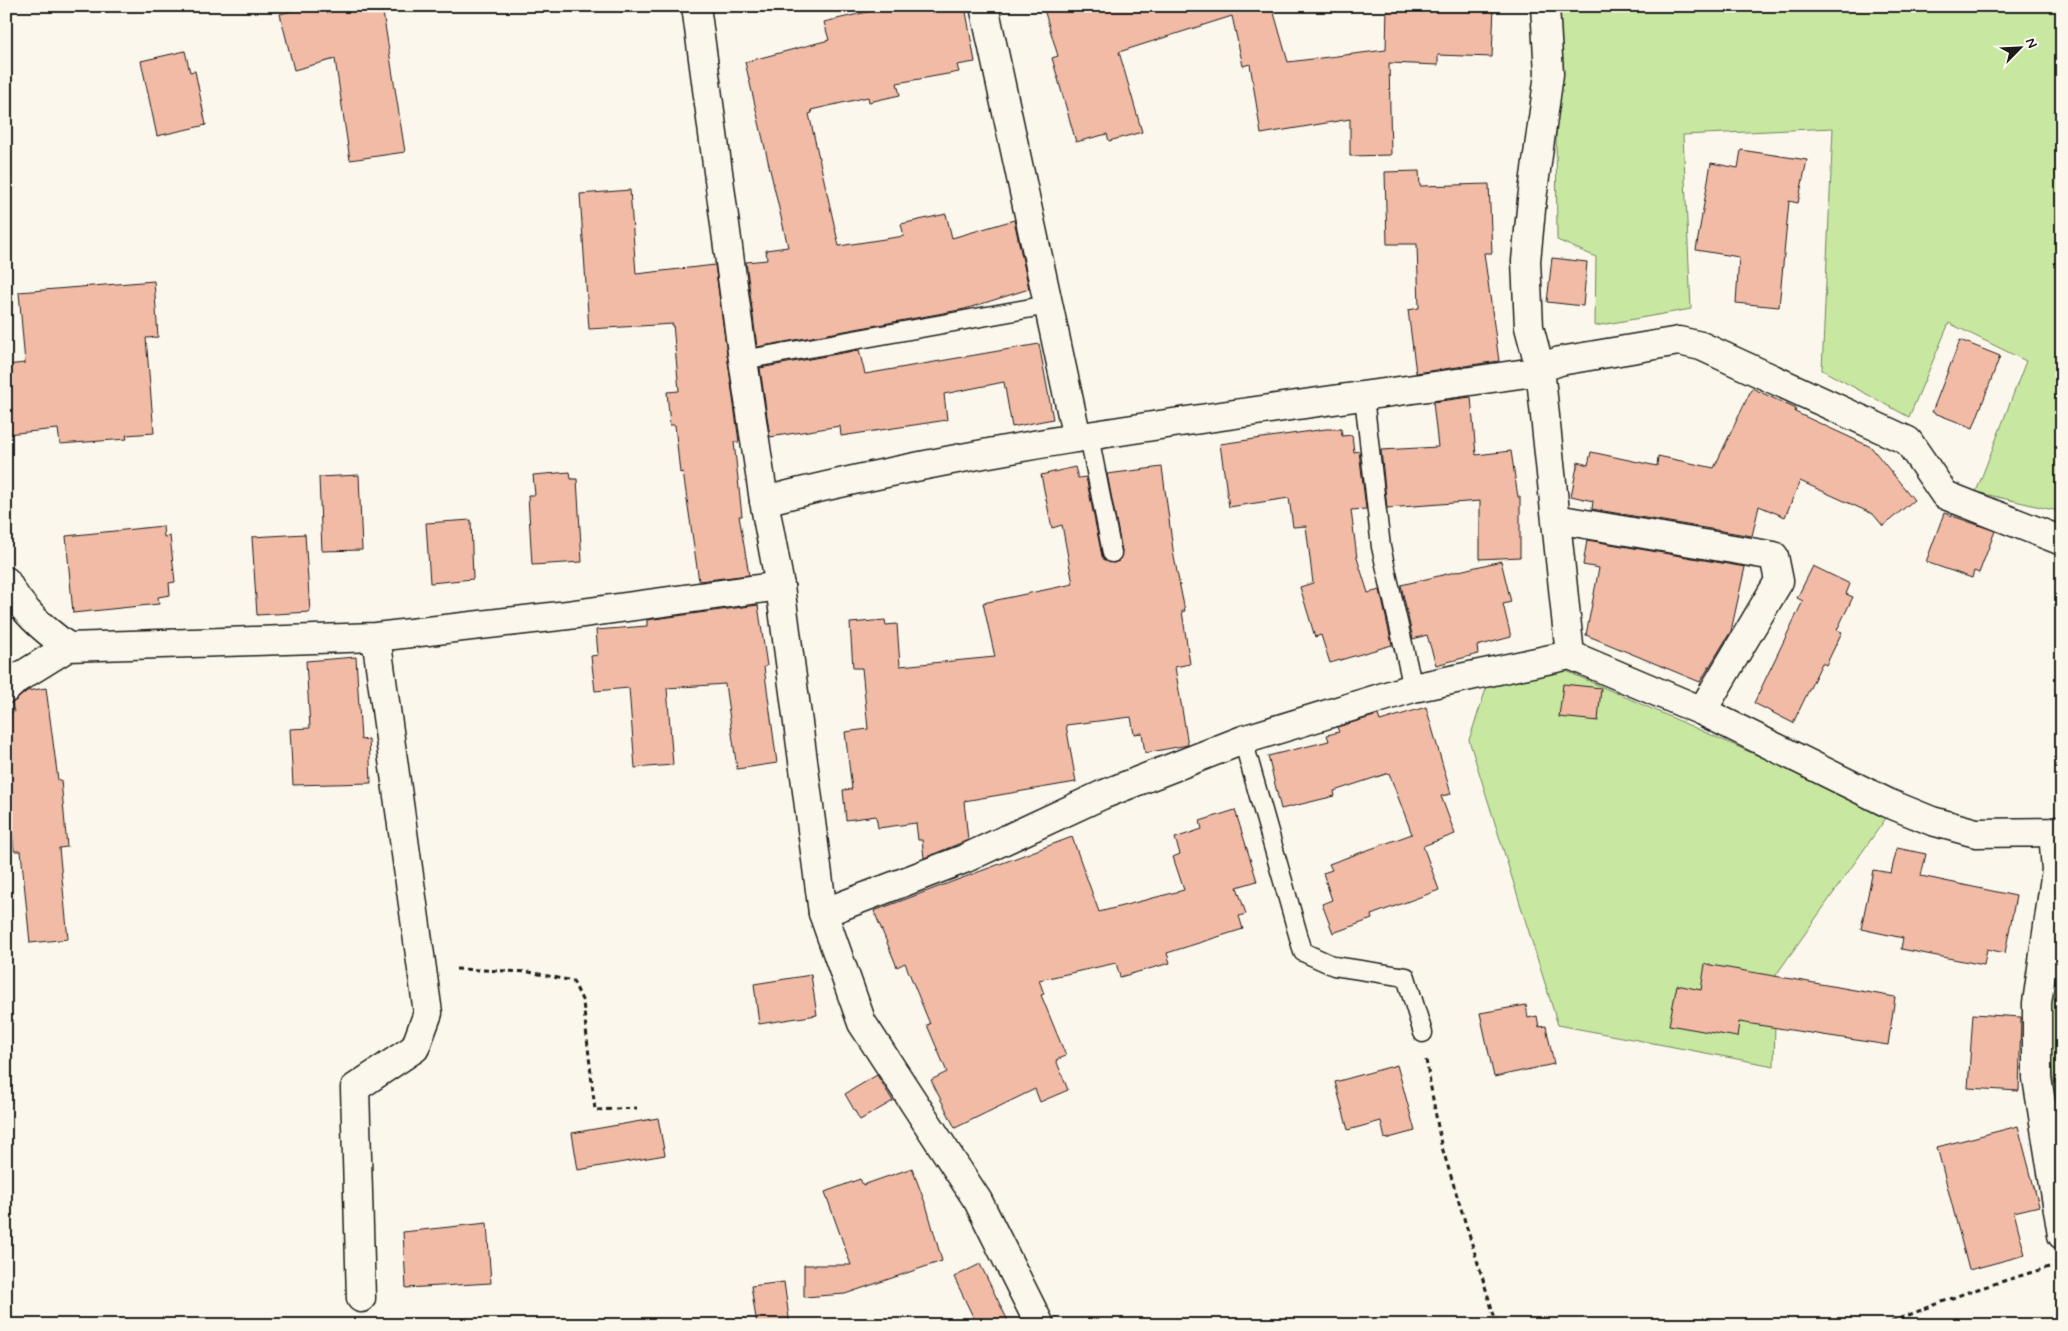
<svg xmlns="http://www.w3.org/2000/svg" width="2068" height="1331" font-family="Mynerve,sans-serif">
	<rect width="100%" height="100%" fill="#fbf7ec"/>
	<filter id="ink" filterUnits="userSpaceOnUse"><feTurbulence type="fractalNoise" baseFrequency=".02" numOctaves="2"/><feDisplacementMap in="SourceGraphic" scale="10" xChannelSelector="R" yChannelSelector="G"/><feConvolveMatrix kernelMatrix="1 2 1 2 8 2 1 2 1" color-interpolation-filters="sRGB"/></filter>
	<g filter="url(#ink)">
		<path fill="#c8e8a1" stroke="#72825e" d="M 1555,6 L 2062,6 L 2062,512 L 1976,492 L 2026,361 L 1949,323 L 1909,417 L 1822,370 L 1833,128 L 1683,135 L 1691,309 L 1595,326 L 1596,257 L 1557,240 Z
			M 1555,666 L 1804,776 L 1886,818 L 1776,975 L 1774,1066 L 1558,1025 L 1469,740 L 1489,680 Z
			M 2062,891 L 2062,1154 L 2048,1036 L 2049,970 Z"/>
		<path fill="#f2bba6" stroke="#1c1c1c" d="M 309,6 L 382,6 L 405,152 L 350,160 L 335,59 L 294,70 L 280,14 Z
			M 893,6 L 965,6 L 975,62 L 957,65 L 959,72 L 897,83 L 900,95 L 869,102 L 868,97 L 811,110 L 812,113 L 809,114 L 839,246 L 904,236 L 901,224 L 946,214 L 952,238 L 1014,220 L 1029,289 L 965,309 L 757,347 L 746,262 L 767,260 L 766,250 L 788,247 L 745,62 L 829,40 L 824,22 Z
			M 1043,6 L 1272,6 L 1288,62 L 1386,50 L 1387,6 L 1494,6 L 1492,57 L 1438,55 L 1438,65 L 1389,63 L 1391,155 L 1350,156 L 1350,119 L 1261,134 L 1250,64 L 1243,66 L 1232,16 L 1119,52 L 1142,132 L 1109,141 L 1107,134 L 1076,142 L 1052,58 L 1058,56 Z
			M 185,51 L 190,72 L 195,71 L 206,125 L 157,136 L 141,61 Z
			M 1741,150 L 1807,160 L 1798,203 L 1789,201 L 1779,307 L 1736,303 L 1739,257 L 1696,250 L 1711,163 L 1738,168 Z
			M 1419,171 L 1420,186 L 1489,184 L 1492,253 L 1484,253 L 1499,361 L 1416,373 L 1408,310 L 1419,308 L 1417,244 L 1387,244 L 1385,172 Z
			M 630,190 L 636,274 L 715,265 L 739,442 L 734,442 L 742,516 L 739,516 L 749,575 L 699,581 L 683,472 L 680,473 L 675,425 L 670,425 L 667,392 L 679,391 L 673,324 L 589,329 L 580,194 Z
			M 1552,258 L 1587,262 L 1583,306 L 1547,302 Z
			M 154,281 L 158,337 L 146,338 L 154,433 L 126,435 L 127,439 L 60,444 L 58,429 L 6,434 L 6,365 L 25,363 L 19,292 Z
			M 1960,340 L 2000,356 L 1973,428 L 1932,412 Z
			M 1039,344 L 1053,419 L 1012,427 L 1004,382 L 944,394 L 947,420 L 841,436 L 840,426 L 770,437 L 760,368 L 859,350 L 865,374 Z
			M 1752,388 L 1796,409 L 1795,412 L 1871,447 L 1914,500 L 1883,526 L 1873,514 L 1800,481 L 1785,517 L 1759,506 L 1752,536 L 1592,509 L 1593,501 L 1571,496 L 1578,462 L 1588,465 L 1591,452 L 1657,466 L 1658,456 L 1714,468 Z
			M 1471,397 L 1476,455 L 1511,451 L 1518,497 L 1520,497 L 1520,557 L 1480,559 L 1480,501 L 1387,508 L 1381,450 L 1438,447 L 1433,402 Z
			M 1326,429 L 1341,429 L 1342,436 L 1352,435 L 1354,452 L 1359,451 L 1366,509 L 1351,510 L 1357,558 L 1368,593 L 1380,590 L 1392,645 L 1330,663 L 1321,635 L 1315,637 L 1300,587 L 1313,583 L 1306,526 L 1293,527 L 1289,498 L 1229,507 L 1220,444 Z
			M 1075,467 L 1078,478 L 1086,477 L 1102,556 L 1104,560 L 1114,563 L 1119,561 L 1122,551 L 1107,474 L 1162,467 L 1174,557 L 1185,611 L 1182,611 L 1190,664 L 1175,667 L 1188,745 L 1145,753 L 1142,733 L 1134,734 L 1131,717 L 1066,725 L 1076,782 L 964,801 L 968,840 L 924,858 L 922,840 L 918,840 L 916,823 L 878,828 L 876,816 L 846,820 L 843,790 L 852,789 L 845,732 L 868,729 L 862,668 L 853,668 L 850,623 L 885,620 L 886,625 L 897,624 L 900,666 L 995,657 L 983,603 L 1073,584 L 1062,525 L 1052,528 L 1041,475 Z
			M 570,472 L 571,479 L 577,479 L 582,562 L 532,565 L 528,495 L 535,495 L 533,475 Z
			M 359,475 L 362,550 L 322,551 L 319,477 Z
			M 1944,513 L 1995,531 L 1979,573 L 1974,571 L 1972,578 L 1926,562 Z
			M 471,520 L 473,579 L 430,583 L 426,523 Z
			M 163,526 L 164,537 L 170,536 L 175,582 L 169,583 L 170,595 L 158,597 L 159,604 L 73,613 L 66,536 Z
			M 305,534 L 310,612 L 257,615 L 252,537 Z
			M 1587,540 L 1745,567 L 1731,631 L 1700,682 L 1586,635 L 1599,568 L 1583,565 Z
			M 1501,561 L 1511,602 L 1503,604 L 1511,637 L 1477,646 L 1478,654 L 1436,665 L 1427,635 L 1413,639 L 1401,585 Z
			M 1813,566 L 1850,584 L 1846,594 L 1853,597 L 1837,630 L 1842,632 L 1826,665 L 1822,663 L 1793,723 L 1754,703 L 1803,601 L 1797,598 Z
			M 758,605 L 767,666 L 764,667 L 777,763 L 737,769 L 725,684 L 667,688 L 673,765 L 635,768 L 629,688 L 595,691 L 591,656 L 598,655 L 596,630 L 647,626 L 647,620 Z
			M 356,657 L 361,740 L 369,739 L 371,783 L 293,785 L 290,729 L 310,728 L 306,661 Z
			M 1563,684 L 1601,688 L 1598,721 L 1559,717 Z
			M 46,688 L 58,780 L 61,780 L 67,847 L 59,848 L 68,939 L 30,943 L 21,851 L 14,851 L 6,766 L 6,713 L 14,712 L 12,703 L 27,691 Z
			M 1426,707 L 1451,794 L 1441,796 L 1455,834 L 1423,846 L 1439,890 L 1371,915 L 1372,919 L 1333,933 L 1322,904 L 1332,900 L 1323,873 L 1332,870 L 1329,864 L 1412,834 L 1389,773 L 1334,791 L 1335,796 L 1281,809 L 1268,756 L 1329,741 L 1327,735 L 1339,732 L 1337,727 L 1378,715 L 1380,721 Z
			M 1235,810 L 1257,881 L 1237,887 L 1246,914 L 1239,916 L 1243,929 L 1167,953 L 1170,963 L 1120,977 L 1116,963 L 1039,980 L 1044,994 L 1041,995 L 1066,1056 L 1056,1060 L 1068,1090 L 1040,1102 L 1035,1089 L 955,1128 L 931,1080 L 947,1072 L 927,1025 L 930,1024 L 905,963 L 897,967 L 874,911 L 1072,837 L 1099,912 L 1184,890 L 1173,857 L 1180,854 L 1175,838 L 1202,829 L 1200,821 Z
			M 1897,848 L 1926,854 L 1921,876 L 2016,896 L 2005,953 L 1987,949 L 1984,965 L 1901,949 L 1903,938 L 1861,929 L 1873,870 L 1891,873 Z
			M 1705,964 L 1895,997 L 1888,1045 L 1739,1022 L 1737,1037 L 1669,1025 L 1677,985 L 1701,990 Z
			M 811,975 L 817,1015 L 759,1024 L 754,984 Z
			M 1526,1005 L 1528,1018 L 1537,1016 L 1539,1027 L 1546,1026 L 1554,1064 L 1494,1077 L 1480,1013 Z
			M 1973,1014 L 2021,1017 L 2019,1091 L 1968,1088 Z
			M 1397,1065 L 1415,1131 L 1385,1139 L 1381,1121 L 1348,1130 L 1335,1082 Z
			M 877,1075 L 893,1101 L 860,1120 L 845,1094 Z
			M 658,1118 L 665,1155 L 578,1170 L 572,1133 Z
			M 2018,1126 L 2039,1206 L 2014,1212 L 2025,1255 L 1969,1270 L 1937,1147 Z
			M 912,1168 L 927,1208 L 942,1261 L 845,1294 L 804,1297 L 804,1265 L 851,1265 L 825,1192 L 860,1179 L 863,1185 Z
			M 487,1223 L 491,1283 L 406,1288 L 403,1232 Z
			M 980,1264 L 1010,1325 L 977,1325 L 954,1277 Z
			M 784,1282 L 790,1325 L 757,1325 L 751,1286 Z"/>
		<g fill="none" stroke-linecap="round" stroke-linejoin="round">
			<g stroke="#1c1c1c" stroke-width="21">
				<path id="lane" d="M 743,360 L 1048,305
					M 1364,397 L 1381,547 L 1413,688
					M 1089,436 L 1112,553
					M 1243,740 L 1303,952 L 1334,966 L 1406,977 L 1423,1033"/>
			</g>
			<g stroke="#1c1c1c" stroke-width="31">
				<path id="street" d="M 984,6 L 1077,438
					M 1545,6 L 1549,74 L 1532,199 L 1526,261 L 1529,327 L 1540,368 L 1570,655
					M 764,501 C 1014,438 1272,410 1527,373 L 1560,361 L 1679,341 L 1701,346 L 1908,441 L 1945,495 L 2062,541
					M 1556,519 L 1774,556 L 1779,581 L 1702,711
					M 6,581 C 21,610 42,628 68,647
					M 6,689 L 18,678 L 68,647 L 376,637 L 568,615 L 780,586
					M 2053,832 L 2056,870 L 2037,1003 L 2037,1078 L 2062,1235
					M 823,913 L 964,859 L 1102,795 L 1243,740 L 1413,688 L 1570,655 L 1702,711 L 1888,803 L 1932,821 L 1976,833 L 2053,832 L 2062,829
					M 361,1298 L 355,1088 L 415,1048 L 428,1013 L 376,637"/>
			</g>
			<g stroke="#1c1c1c" stroke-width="31">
				<path id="secondary" d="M 696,6 L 743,360 L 764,501 L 780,586 L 823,913 L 862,1023 L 978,1201 L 1040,1325"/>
			</g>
			<path stroke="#1c1c1c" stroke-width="3" stroke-dasharray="5 4" stroke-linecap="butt" d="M 456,969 L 529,972 L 573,981 L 583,1002 L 595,1110 L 637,1108
				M 1426,1060 L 1441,1144 L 1497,1325
				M 1883,1325 L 1968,1292 L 2049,1267"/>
			<use href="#lane" stroke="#fbf7ec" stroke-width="18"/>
			<use href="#street" stroke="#fbf7ec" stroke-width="28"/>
			<use href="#secondary" stroke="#fbf7ec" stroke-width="28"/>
		</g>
	</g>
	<rect width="2068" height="1331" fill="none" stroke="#fbf7ec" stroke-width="25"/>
	<rect x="12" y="12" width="2043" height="1306" fill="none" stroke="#1c1c1c" stroke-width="2" filter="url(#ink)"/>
	<g transform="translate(2020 48) rotate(66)" stroke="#fbf7ec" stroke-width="4" paint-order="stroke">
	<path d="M0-4L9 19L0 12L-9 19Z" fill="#1c1c1c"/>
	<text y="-8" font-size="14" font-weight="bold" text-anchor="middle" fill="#1c1c1c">N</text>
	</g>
</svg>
